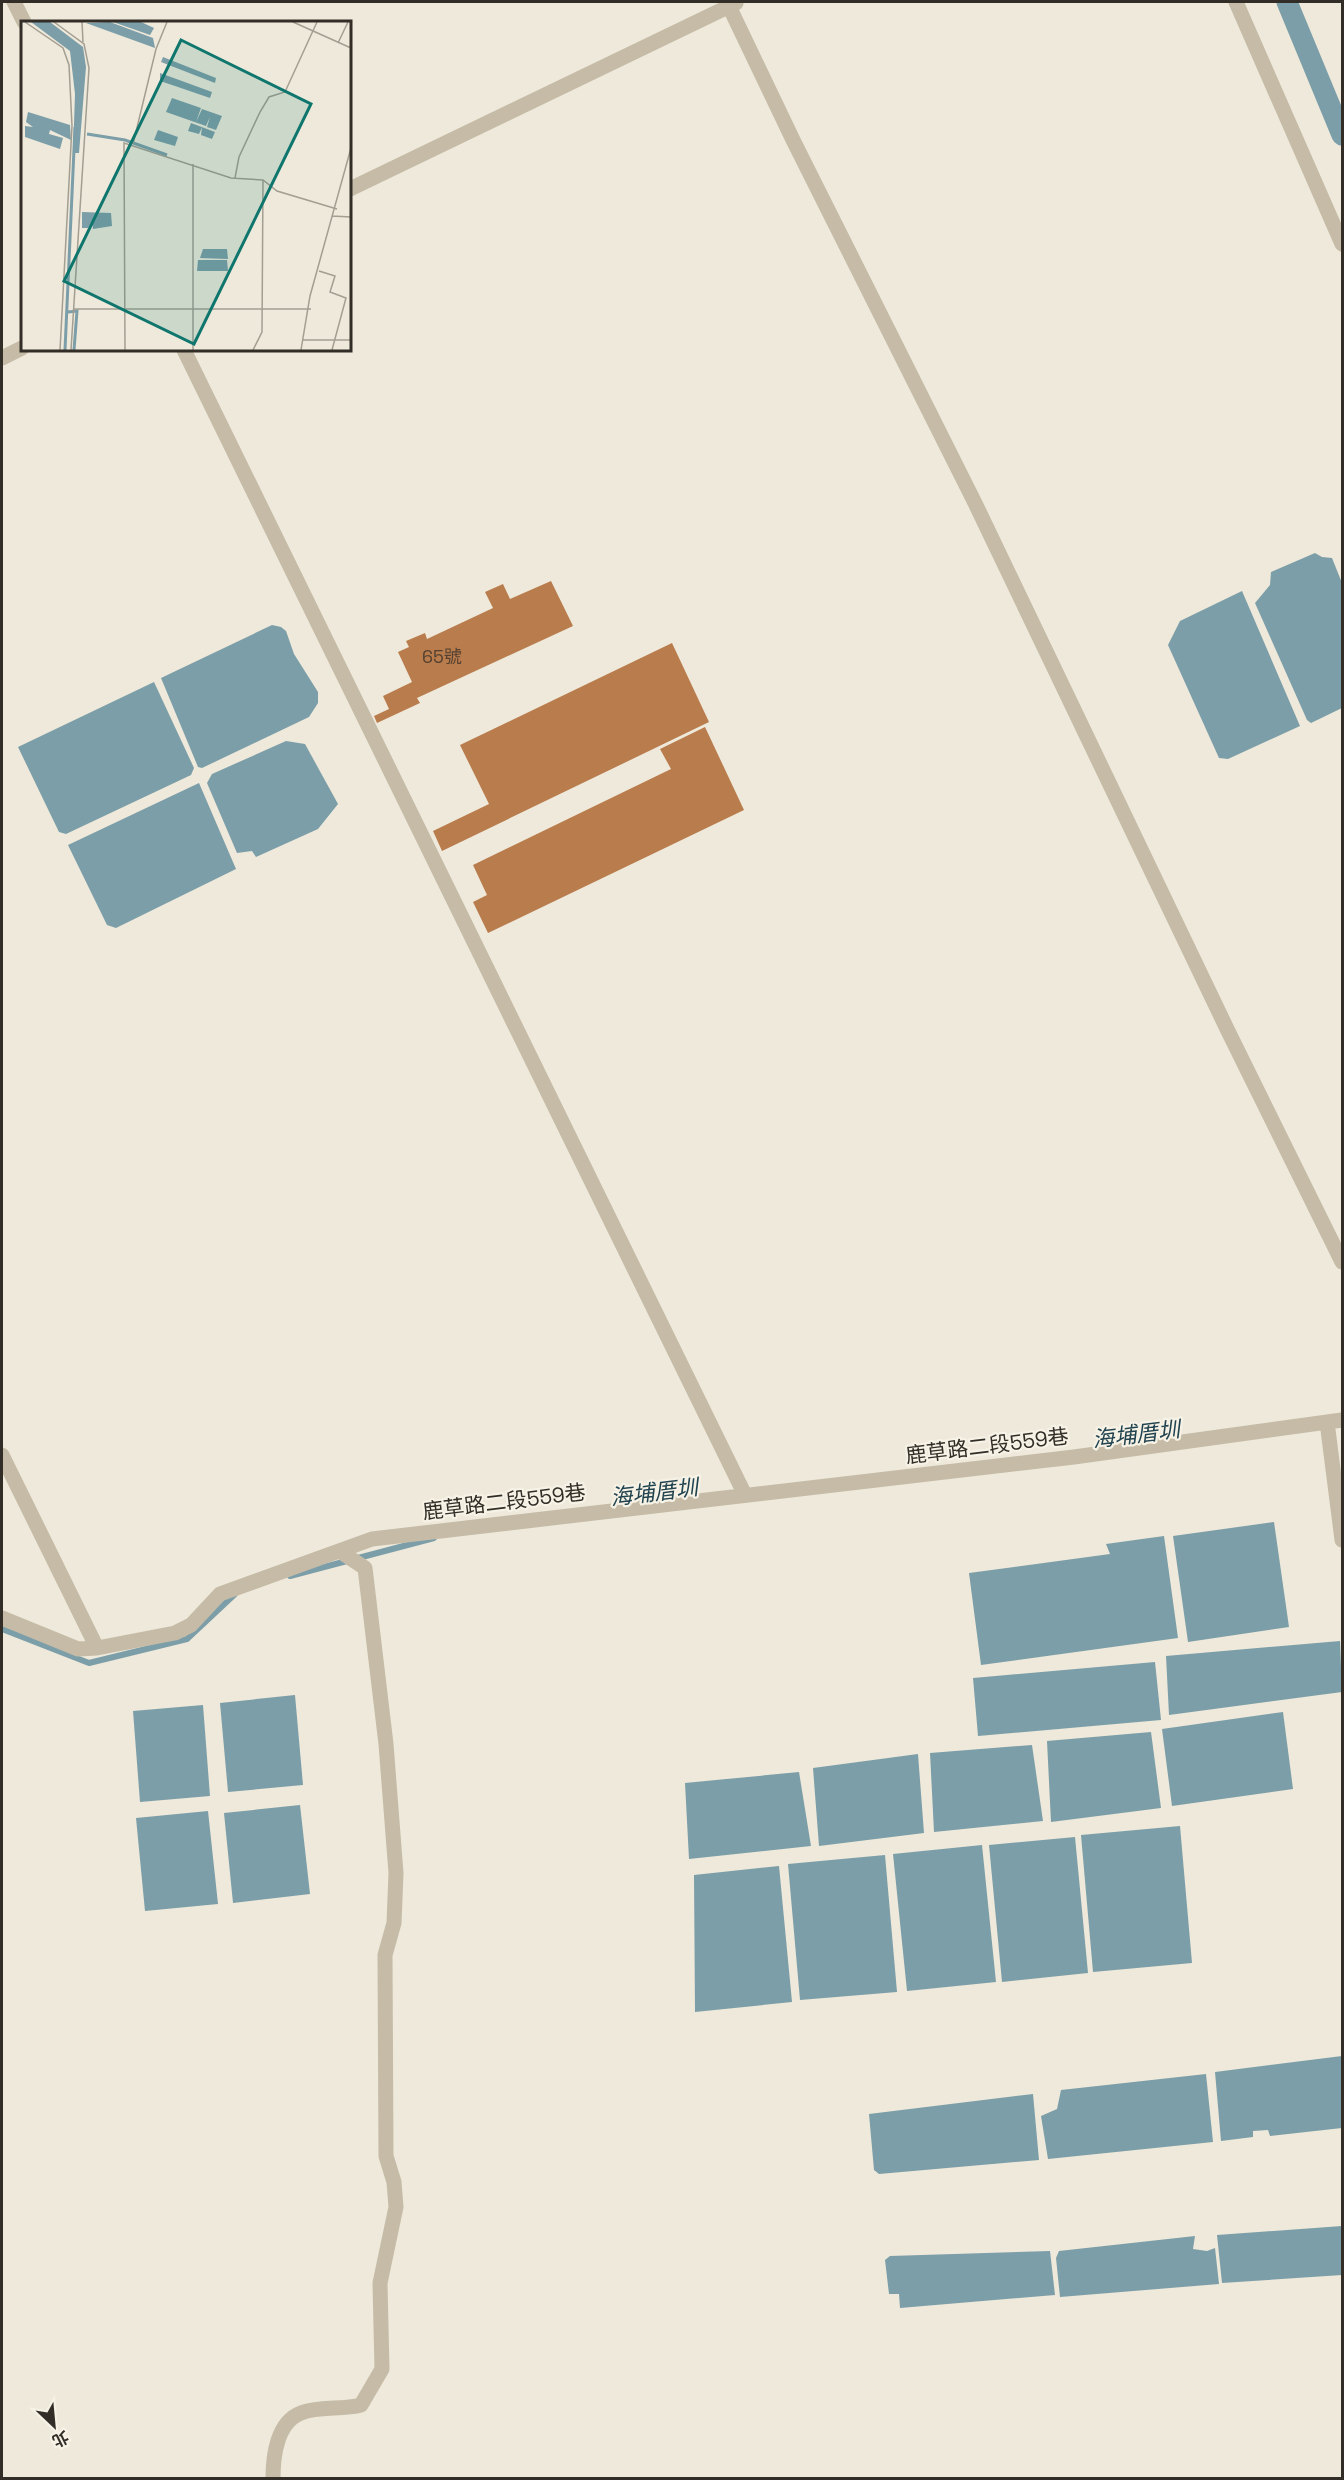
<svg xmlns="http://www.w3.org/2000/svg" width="1344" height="2480" font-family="'Space Grotesk','Noto Sans TC',sans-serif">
	<rect width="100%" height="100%" fill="#eee9da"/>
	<path fill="#7c9ea8" d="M 1315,553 L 1322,557 L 1332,558 L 1342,583 L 1342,708 L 1311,723 L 1307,720 L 1255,603 L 1270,585 L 1271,572 Z
		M 1242,591 L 1300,726 L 1228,759 L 1219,758 L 1168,645 L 1180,621 Z
		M 272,625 L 281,627 L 286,631 L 294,654 L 318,692 L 318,703 L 309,717 L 202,768 L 198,767 L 161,678 Z
		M 154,682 L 194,768 L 191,775 L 66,834 L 59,832 L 18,747 Z
		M 286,741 L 305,744 L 338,804 L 318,829 L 256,857 L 252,851 L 237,853 L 207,783 L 212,774 Z
		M 199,783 L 236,869 L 116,928 L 107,925 L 68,845 Z
		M 1274,1522 L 1289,1627 L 1188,1642 L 1173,1536 Z
		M 1164,1536 L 1178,1638 L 981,1665 L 969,1573 L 1110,1554 L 1106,1544 Z
		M 1340,1641 L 1342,1692 L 1169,1715 L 1166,1656 Z
		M 1155,1662 L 1161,1720 L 978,1736 L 973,1678 Z
		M 295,1695 L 303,1785 L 228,1792 L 220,1703 Z
		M 203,1705 L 210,1796 L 140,1802 L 133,1711 Z
		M 1283,1712 L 1293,1789 L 1172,1806 L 1162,1729 Z
		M 1151,1732 L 1161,1808 L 1051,1822 L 1047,1741 Z
		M 1032,1745 L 1043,1821 L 934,1832 L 930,1753 Z
		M 918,1754 L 924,1833 L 819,1846 L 813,1768 Z
		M 799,1772 L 811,1846 L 689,1859 L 685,1783 Z
		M 300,1805 L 310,1894 L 233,1903 L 224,1813 Z
		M 208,1811 L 218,1904 L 145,1911 L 136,1818 Z
		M 1180,1826 L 1192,1963 L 1093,1972 L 1081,1835 Z
		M 1075,1837 L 1088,1973 L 1002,1982 L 989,1845 Z
		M 982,1845 L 996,1982 L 907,1991 L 893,1854 Z
		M 885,1855 L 897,1992 L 800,2000 L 788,1864 Z
		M 779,1866 L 792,2002 L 695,2012 L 694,1875 Z
		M 1342,2056 L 1342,2128 L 1270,2136 L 1268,2130 L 1253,2131 L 1253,2137 L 1221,2141 L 1215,2072 Z
		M 1206,2074 L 1213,2142 L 1048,2159 L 1041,2116 L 1057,2109 L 1061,2090 Z
		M 1033,2094 L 1039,2160 L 879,2174 L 874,2170 L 869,2114 Z
		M 1342,2226 L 1342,2275 L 1222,2283 L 1217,2235 Z
		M 1195,2236 L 1193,2249 L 1207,2251 L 1215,2248 L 1219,2284 L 1060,2297 L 1056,2258 L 1059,2251 Z
		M 1050,2251 L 1055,2295 L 900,2308 L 899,2294 L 889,2294 L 885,2260 L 890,2256 Z"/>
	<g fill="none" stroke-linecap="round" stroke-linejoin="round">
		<path stroke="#7c9ea8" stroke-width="6" d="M 290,1576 L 434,1538
			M 2,1629 L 89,1663 L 187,1639 L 235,1594"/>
		<path stroke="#7c9ea8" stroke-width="21" d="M 1287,2 L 1342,135"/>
	</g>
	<path fill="#b97c4d" d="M 551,581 L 573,626 L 417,698 L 420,703 L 377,723 L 374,716 L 389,709 L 383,696 L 412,682 L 398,652 L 409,647 L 406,641 L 425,633 L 427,639 L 493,608 L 485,592 L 503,584 L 510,599 Z
		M 672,643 L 709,722 L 442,851 L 433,831 L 489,804 L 460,745 Z
		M 705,727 L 744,810 L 488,933 L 473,902 L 487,895 L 473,865 L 671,769 L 660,749 Z"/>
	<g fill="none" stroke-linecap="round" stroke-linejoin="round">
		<path stroke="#c5bba7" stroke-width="15" d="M 14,2 L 24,22
			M 727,2 L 793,140 L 975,503 L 1228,1031 L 1342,1262
			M 1236,2 L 1342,244
			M 350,189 L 736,3
			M 184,350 L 745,1495
			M 2,358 L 22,348
			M 1327,1422 L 1342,1540
			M 2,1455 L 97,1648
			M 2,1618 L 78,1649 L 97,1648 L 175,1633 L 191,1625 L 220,1594 L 372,1539 L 1074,1457 L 1342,1420
			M 273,2478 C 273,2456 277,2422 301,2413 C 318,2406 342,2410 361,2405 L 382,2369 L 380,2283 L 396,2207 L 394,2182 L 386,2156 L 385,1955 L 394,1923 L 396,1873 L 386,1744 L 365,1568 L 341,1552"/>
	</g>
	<g text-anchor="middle" stroke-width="4.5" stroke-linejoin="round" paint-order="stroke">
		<g font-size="18" fill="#544130">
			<text x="442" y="663">65號</text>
		</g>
		<g font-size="21" fill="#322d27" stroke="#f7f2e6">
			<text transform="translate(987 1446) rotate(-7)" y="7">鹿草路二段559巷</text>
			<text transform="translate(504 1502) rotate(-7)" y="7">鹿草路二段559巷</text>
		</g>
		<g font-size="22" font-style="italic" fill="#21434f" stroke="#f7f2e6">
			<text transform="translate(1136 1434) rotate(-7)" y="8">海埔厝圳</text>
			<text transform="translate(654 1492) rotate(-7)" y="8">海埔厝圳</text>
		</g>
	</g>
	<g transform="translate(21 21)">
		<rect width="330" height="330" fill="#eee9da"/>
		<path d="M 10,1 L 29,1 L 62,26 L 65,46 L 58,132 L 52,132 L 54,73 L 49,30 ZM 89,1 L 132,17 L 134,27 L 65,2 ZM 92,1 L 120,1 L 133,7 L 129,14 ZM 142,36 L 195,57 L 194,62 L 140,41 ZM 139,52 L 191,71 L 189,77 L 154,65 L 155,62 L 154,65 L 139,60 ZM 151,77 L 180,87 L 175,101 L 181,88 L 201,95 L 195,109 L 186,106 L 189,96 L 185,105 L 145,91 ZM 7,91 L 49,104 L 50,119 L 29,109 L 28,113 L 42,117 L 39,128 L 4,116 L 4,105 L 12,106 L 5,101 ZM 170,102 L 194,111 L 191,118 L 180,114 L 181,106 L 178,113 L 167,110 ZM 137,109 L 157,116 L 154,125 L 133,119 ZM 61,191 L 90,192 L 91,205 L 72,208 L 71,200 L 67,207 L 61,207 ZM 206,228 L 207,238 L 179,237 L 182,228 ZM 177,239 L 206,239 L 207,250 L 176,250 Z" fill="#7c9ea8"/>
		<path fill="none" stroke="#7c9ea8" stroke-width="3" d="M 66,113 L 104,119 L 146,134M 47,291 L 56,290 L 53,329M 44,329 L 54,106"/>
		<path fill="none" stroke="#a39e92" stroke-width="1.5" d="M 4,1 L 42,27 L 48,44 L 51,105 L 39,329M 33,1 L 63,23 L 68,47 L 50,329M 61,1 L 62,21M 272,1 L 330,27M 317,22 L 327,1M 112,123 L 135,28 L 146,1M 172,143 L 172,329M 214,157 L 218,136 L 239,91 L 248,76 L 264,71 L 296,1M 311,195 L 330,196M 298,250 L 314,255 L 309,271 L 325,277 L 311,329M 53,288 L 290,288M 282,319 L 330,319M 104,329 L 103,122 L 210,157 L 242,159 L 256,170 L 316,188M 232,329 L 241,311 L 242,159M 280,329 L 289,275 L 330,127"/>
		<path fill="#0f766e" fill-opacity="0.15" stroke="#0f766e" stroke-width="3" d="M 160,19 L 290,83 L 173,323 L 43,260 Z"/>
		<rect width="330" height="330" fill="none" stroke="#322d27" stroke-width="3"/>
	</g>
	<rect width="1344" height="2480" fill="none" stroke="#322d27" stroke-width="6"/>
	<g transform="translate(54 2426) rotate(154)" stroke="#f7f2e6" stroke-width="4.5" paint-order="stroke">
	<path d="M0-4.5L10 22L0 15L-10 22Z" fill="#322d27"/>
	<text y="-9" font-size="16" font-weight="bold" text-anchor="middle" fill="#322d27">北</text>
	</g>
</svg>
